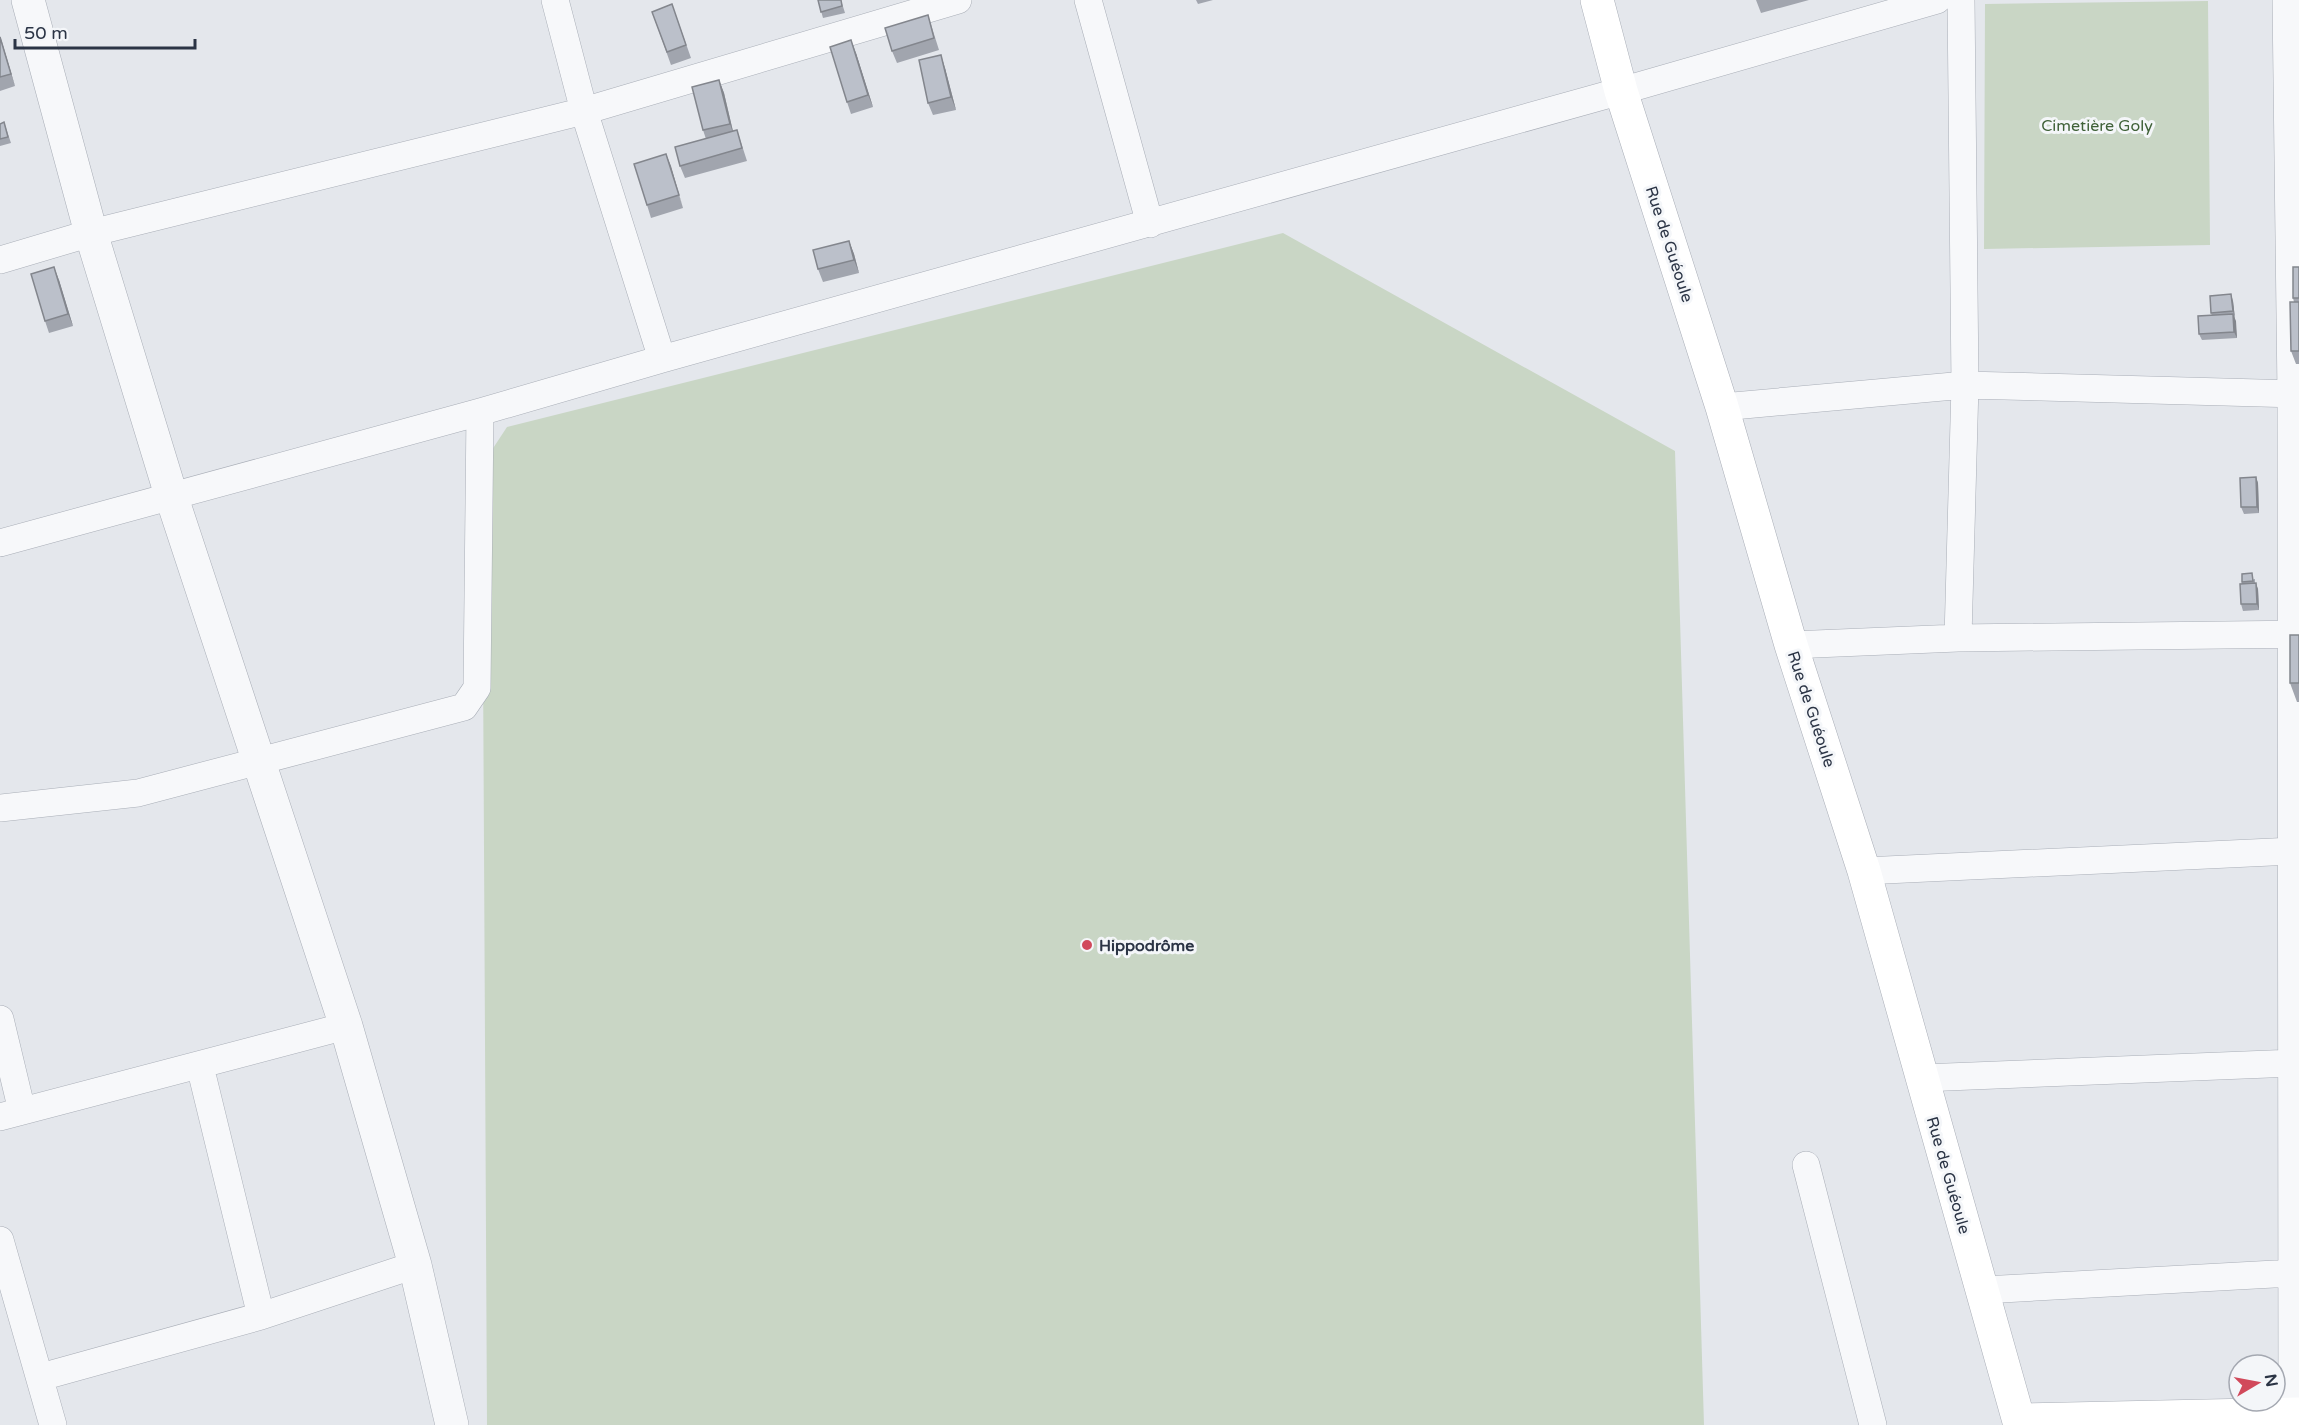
<svg xmlns="http://www.w3.org/2000/svg" width="2299" height="1425" font-family="'Varela Round',sans-serif">
	<rect width="100%" height="100%" fill="#e4e7ec"/>
	<path fill="#c9d6c5" d="M 2208,1 L 2210,245 L 1984,249 L 1985,4 Z
		M 1283,233 L 1675,451 L 1704,1425 L 487,1425 L 482,465 L 507,427 Z"/>
	<g fill="none" stroke-linecap="round" stroke-linejoin="round">
		<g stroke="#a9aeb7" stroke-width="28">
			<path id="minor" d="M 555,0 L 584,111 L 662,359
				M 1088,0 L 1150,224
				M 2286,0 L 2291,394 L 2292,1425
				M 0,260 L 91,233 L 584,111 L 958,0
				M 1722,407 L 1965,385 L 2299,394
				M 0,543 L 480,412 L 662,359 L 1621,91 L 1937,0
				M 1958,638 L 1965,385 L 1961,0
				M 1791,645 L 1958,638 L 2299,634
				M 0,808 L 138,793 L 464,707 L 477,688 L 480,412
				M 1864,871 L 2293,851
				M 0,1019 L 22,1111
				M 200,1066 L 261,1316
				M 1922,1078 L 2294,1063
				M 0,1117 L 346,1026
				M 1806,1165 L 1873,1425
				M 0,1240 L 53,1425
				M 1983,1290 L 2291,1273
				M 41,1377 L 261,1316 L 415,1265"/>
		</g>
		<g stroke="#a9aeb7" stroke-width="34">
			<path id="tertiary" d="M 28,0 L 91,233 L 171,495 L 346,1026 L 415,1265 L 452,1425"/>
		</g>
		<g stroke="#a9aeb7" stroke-width="34">
			<path id="secondary" d="M 1597,0 L 1621,91 L 1722,407 L 1791,645 L 1864,871 L 2020,1425
				M 2019,1420 L 2299,1414"/>
		</g>
		<use href="#minor" stroke="#f7f8fa" stroke-width="27"/>
		<use href="#tertiary" stroke="#f7f8fa" stroke-width="33"/>
		<use href="#secondary" stroke="#fff" stroke-width="33"/>
	</g>
	<path fill="#a1a5ae" d="M 818,0 L 841,0 L 845,13 L 823,18 Z
		M 1196,0 L 1213,0 L 1198,4 Z
		M 1756,0 L 1809,0 L 1761,13 Z
		M 672,4 L 691,58 L 671,65 L 652,12 Z
		M 928,15 L 939,50 L 897,63 L 892,51 Z
		M 0,36 L 15,86 L 0,91 Z
		M 856,53 L 873,107 L 851,114 L 847,102 Z
		M 945,68 L 956,110 L 933,115 L 928,103 Z
		M 719,80 L 724,93 L 733,131 L 737,130 L 747,161 L 685,178 L 680,166 L 706,139 L 703,130 Z
		M 4,122 L 11,143 L 0,146 L 0,124 Z
		M 666,154 L 683,208 L 651,218 L 647,205 Z
		M 849,241 L 854,254 L 859,273 L 823,282 L 818,269 Z
		M 2299,267 L 2299,364 L 2296,364 L 2291,351 L 2294,302 L 2293,298 Z
		M 59,280 L 73,326 L 49,333 L 45,321 Z
		M 2233,301 L 2237,338 L 2202,340 L 2199,334 L 2212,316 L 2211,313 Z
		M 2256,477 L 2258,483 L 2259,513 L 2244,514 L 2241,507 Z
		M 2255,579 L 2255,583 L 2258,589 L 2259,610 L 2243,611 L 2241,604 L 2242,582 Z
		M 2299,635 L 2299,702 L 2297,702 L 2290,683 Z"/>
	<path fill="#83868d" d="M 0,36 L 2,42 L 15,86 L 11,74 Z
		M 851,40 L 856,53 L 873,107 L 868,95 Z
		M 941,55 L 945,68 L 956,110 L 951,97 Z
		M 719,80 L 724,93 L 734,136 L 730,124 Z
		M 666,154 L 671,166 L 683,208 L 679,195 Z
		M 849,241 L 854,254 L 859,273 L 854,260 Z
		M 54,267 L 59,280 L 73,326 L 68,314 Z
		M 2231,294 L 2233,301 L 2235,318 L 2233,311 Z
		M 2233,314 L 2236,321 L 2237,338 L 2234,332 Z
		M 2256,477 L 2258,483 L 2259,513 L 2257,507 Z
		M 2256,583 L 2258,589 L 2259,610 L 2257,604 Z"/>
	<path fill="#bbc0ca" stroke="#83868d" stroke-width="1.5" d="M 818,0 L 841,0 L 842,6 L 821,12 Z
		M 672,4 L 686,45 L 667,52 L 652,12 Z
		M 928,15 L 934,38 L 892,51 L 885,28 Z
		M 0,37 L 11,74 L 0,77 Z
		M 851,40 L 868,95 L 847,102 L 830,47 Z
		M 941,55 L 951,97 L 928,103 L 919,60 Z
		M 719,80 L 730,124 L 703,130 L 692,87 Z
		M 4,122 L 8,137 L 0,139 L 0,124 Z
		M 737,130 L 742,148 L 680,166 L 675,147 Z
		M 666,154 L 679,195 L 647,205 L 634,164 Z
		M 849,241 L 854,260 L 818,269 L 813,250 Z
		M 54,267 L 68,314 L 45,321 L 31,274 Z
		M 2293,267 L 2299,267 L 2299,298 L 2293,298 Z
		M 2231,294 L 2233,311 L 2211,313 L 2210,296 Z
		M 2290,302 L 2299,302 L 2299,351 L 2291,351 Z
		M 2233,314 L 2234,332 L 2199,334 L 2198,316 Z
		M 2256,477 L 2257,507 L 2241,507 L 2240,478 Z
		M 2252,573 L 2253,581 L 2242,582 L 2242,574 Z
		M 2256,583 L 2257,604 L 2241,604 L 2240,584 Z
		M 2290,635 L 2299,635 L 2299,683 L 2290,683 Z"/>
	<circle fill="#d1495b" stroke="#f4f6f9" stroke-width="2" cx="1087" cy="945" r="6"/>
	<g text-anchor="middle" stroke-width="6" stroke-linejoin="round" paint-order="stroke">
		<g font-size="16" fill="#3f6138" stroke="#f4f6f9">
			<text x="2097" y="131">Cimetière Goly</text>
		</g>
		<g font-size="16" fill="#2b3445" stroke="#f4f6f9">
			<text transform="translate(1670 244) rotate(72)" y="6">Rue de Guéoule</text>
			<text transform="translate(1812 709) rotate(72)" y="6">Rue de Guéoule</text>
			<text transform="translate(1949 1175) rotate(74)" y="6">Rue de Guéoule</text>
		</g>
		<g font-size="16" font-weight="bold" fill="#2b3445" stroke="#f4f6f9" text-anchor="start">
			<text x="1099" y="951">Hippodrôme</text>
		</g>
	</g>
	<g transform="translate(2257 1383) rotate(80)"><circle r="28" fill="#f4f6f9" stroke="#a4a8b1" stroke-width="1.5"/>
	<path d="M0-4.5L10 22L0 15L-10 22Z" fill="#d1495b"/>
	<text y="-9" font-size="16" font-weight="bold" text-anchor="middle" fill="#2b3445">N</text>
	</g>
	<path d="M15 39v9h180v-9" fill="none" stroke="#2b3445" stroke-width="3"/>
	<text x="24" y="39" font-size="18" fill="#2b3445" stroke="#f4f6f9" stroke-width="4.5" paint-order="stroke">50 m</text>
</svg>
